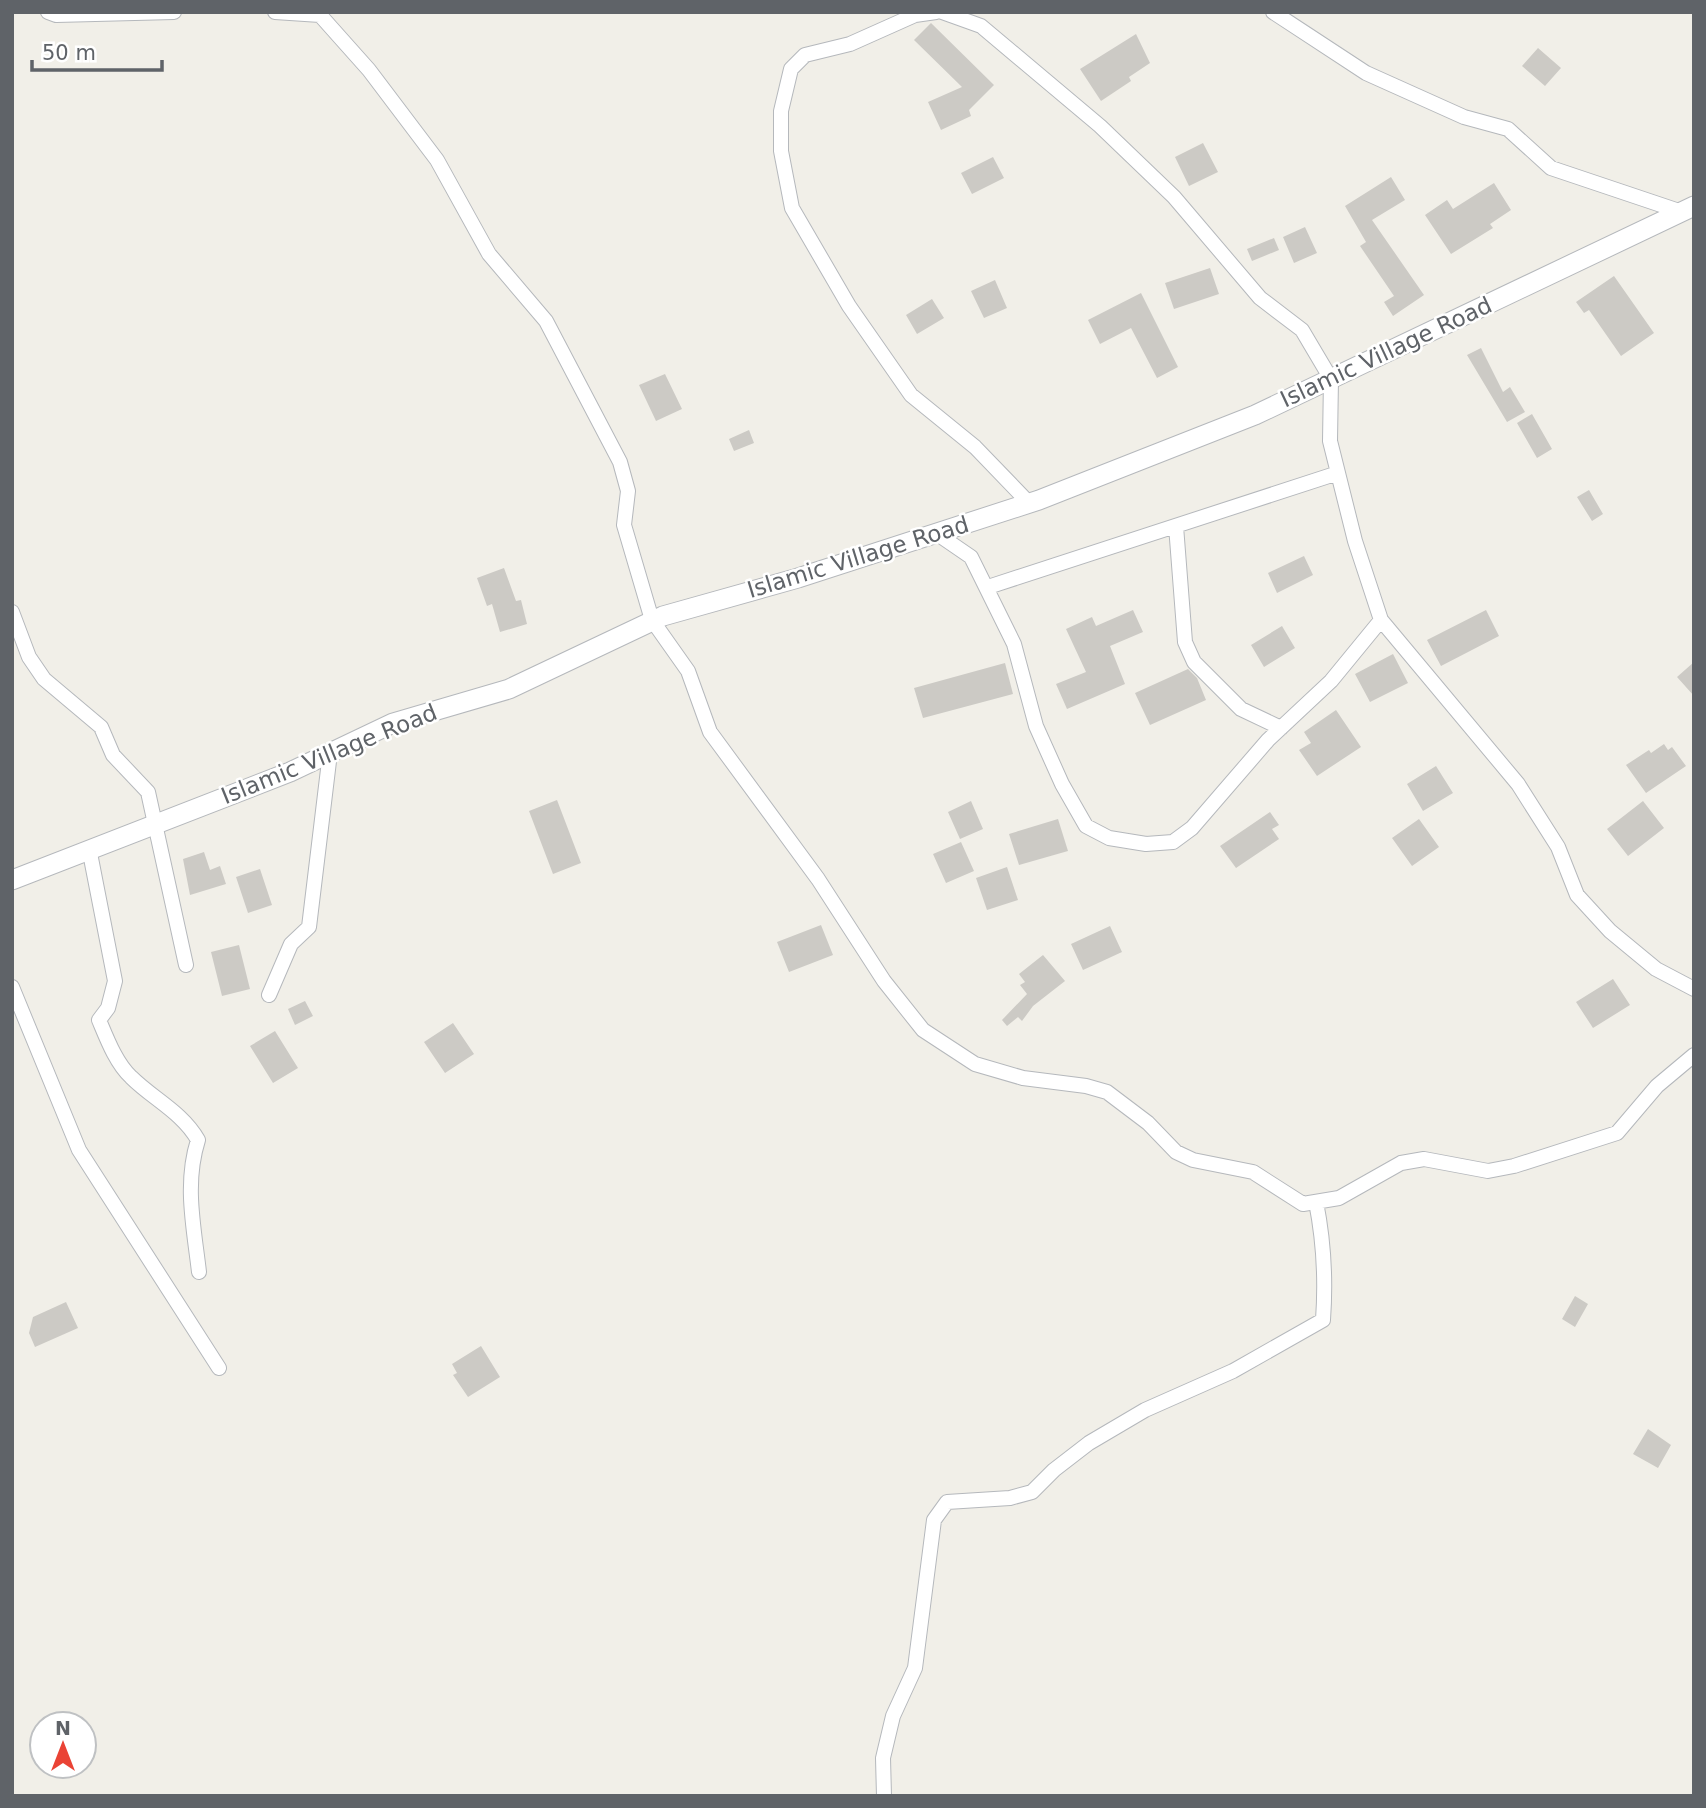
<svg xmlns="http://www.w3.org/2000/svg" width="1706" height="1808" font-family="'DejaVu Sans',sans-serif">
	<rect width="100%" height="100%" fill="#f1efe8"/>
	<path fill="#cccac5" d="M 931,23 L 994,85 L 969,110 L 971,116 L 941,130 L 928,102 L 962,87 L 914,40 Z
		M 1136,34 L 1150,63 L 1129,77 L 1131,81 L 1101,101 L 1080,69 Z
		M 1538,48 L 1561,68 L 1545,86 L 1522,66 Z
		M 1203,143 L 1218,172 L 1189,186 L 1175,157 Z
		M 993,157 L 1004,178 L 972,194 L 961,173 Z
		M 1391,177 L 1405,200 L 1372,220 L 1424,295 L 1393,316 L 1384,302 L 1394,296 L 1360,246 L 1366,242 L 1345,206 Z
		M 1494,183 L 1511,210 L 1490,224 L 1493,228 L 1451,254 L 1425,215 L 1447,200 L 1453,209 Z
		M 1305,227 L 1317,253 L 1294,263 L 1283,237 Z
		M 1274,238 L 1279,250 L 1252,261 L 1247,249 Z
		M 1210,268 L 1219,294 L 1174,309 L 1165,283 Z
		M 1614,276 L 1654,333 L 1621,356 L 1589,310 L 1584,313 L 1576,302 Z
		M 995,280 L 1007,308 L 984,318 L 971,291 Z
		M 1141,293 L 1178,367 L 1157,378 L 1131,328 L 1100,344 L 1088,320 Z
		M 932,299 L 944,318 L 917,334 L 906,315 Z
		M 1481,348 L 1503,392 L 1510,387 L 1525,412 L 1507,422 L 1467,355 Z
		M 665,374 L 682,409 L 656,421 L 639,385 Z
		M 1532,414 L 1552,449 L 1537,458 L 1517,423 Z
		M 749,430 L 754,443 L 734,451 L 729,439 Z
		M 1589,490 L 1603,514 L 1592,521 L 1577,497 Z
		M 1304,556 L 1313,575 L 1277,593 L 1268,573 Z
		M 504,568 L 516,601 L 521,600 L 527,624 L 500,632 L 492,604 L 487,606 L 477,578 Z
		M 1133,610 L 1143,632 L 1110,646 L 1125,684 L 1067,709 L 1056,684 L 1086,672 L 1066,629 L 1092,617 L 1096,626 Z
		M 1486,610 L 1499,636 L 1441,666 L 1427,640 Z
		M 1282,626 L 1295,648 L 1264,667 L 1251,645 Z
		M 1393,654 L 1408,683 L 1370,702 L 1355,674 Z
		M 1694,662 L 1694,696 L 1677,677 Z
		M 1005,663 L 1013,694 L 923,718 L 914,688 Z
		M 1188,669 L 1197,678 L 1206,700 L 1150,725 L 1135,693 Z
		M 1336,710 L 1361,747 L 1317,776 L 1299,750 L 1311,743 L 1304,732 Z
		M 1664,744 L 1668,750 L 1672,747 L 1686,766 L 1646,793 L 1626,765 L 1649,750 L 1651,753 Z
		M 1436,766 L 1453,793 L 1423,811 L 1407,784 Z
		M 557,800 L 581,863 L 553,874 L 529,811 Z
		M 971,801 L 983,829 L 960,839 L 948,812 Z
		M 1643,801 L 1664,828 L 1628,856 L 1607,829 Z
		M 1270,812 L 1279,825 L 1272,829 L 1279,839 L 1236,868 L 1220,846 Z
		M 1058,819 L 1068,851 L 1019,865 L 1009,834 Z
		M 1419,819 L 1439,847 L 1412,866 L 1392,838 Z
		M 961,842 L 974,871 L 946,883 L 933,854 Z
		M 204,852 L 210,870 L 220,866 L 226,884 L 190,895 L 183,859 Z
		M 1007,867 L 1018,900 L 987,910 L 976,878 Z
		M 260,869 L 272,905 L 248,913 L 236,877 Z
		M 821,925 L 833,955 L 789,972 L 777,942 Z
		M 1110,926 L 1122,952 L 1083,970 L 1071,944 Z
		M 239,945 L 250,989 L 222,996 L 211,952 Z
		M 1043,955 L 1065,981 L 1033,1006 L 1022,1021 L 1018,1017 L 1007,1026 L 1002,1020 L 1027,994 L 1020,985 L 1025,982 L 1019,974 Z
		M 1613,979 L 1630,1005 L 1593,1028 L 1576,1002 Z
		M 305,1001 L 313,1016 L 295,1025 L 288,1009 Z
		M 453,1023 L 474,1054 L 445,1073 L 424,1042 Z
		M 275,1031 L 298,1068 L 273,1083 L 250,1046 Z
		M 1575,1296 L 1588,1304 L 1575,1327 L 1562,1319 Z
		M 66,1302 L 78,1328 L 35,1347 L 29,1333 L 33,1317 Z
		M 481,1346 L 500,1377 L 468,1397 L 453,1375 L 457,1373 L 452,1364 Z
		M 1648,1429 L 1671,1445 L 1658,1468 L 1633,1454 Z"/>
	<g fill="none" stroke-linecap="round" stroke-linejoin="round">
		<g stroke="#b5b8bc" stroke-width="16">
			<path id="minor" d="M 48,12 L 56,15 L 174,12
				M 275,12 L 320,15 L 369,70 L 437,160 L 489,254 L 546,321 L 620,462 L 628,491 L 624,525 L 652,620 L 688,671 L 710,732 L 818,879 L 884,981 L 923,1030 L 975,1064 L 1023,1078 L 1086,1086 L 1107,1092 L 1148,1123 L 1176,1152 L 1193,1160 L 1253,1172 L 1303,1204 L 1339,1198 L 1401,1163 L 1424,1159 L 1488,1171 L 1514,1166 L 1617,1133 L 1657,1086 L 1694,1055
				M 936,12 L 915,15 L 850,44 L 805,55 L 791,69 L 781,111 L 781,151 L 792,208 L 849,306 L 911,395 L 975,447 L 1029,503
				M 942,12 L 981,26 L 1100,126 L 1174,197 L 1260,298 L 1302,330 L 1331,379 L 1330,441 L 1355,541 L 1381,620 L 1518,784 L 1558,847 L 1577,895 L 1610,931 L 1656,969 L 1694,989
				M 1273,12 L 1366,73 L 1464,117 L 1508,129 L 1551,168 L 1682,212
				M 1176,526 L 1185,642 L 1194,662 L 1241,709 L 1281,728
				M 936,533 L 971,557 L 1014,644 L 1036,726 L 1062,784 L 1086,826 L 1109,838 L 1146,844 L 1173,842 L 1192,828 L 1268,740 L 1331,681 L 1381,620
				M 988,587 L 1338,473
				M 12,612 L 29,657 L 44,679 L 101,727 L 113,755 L 148,792 L 186,965
				M 89,848 L 115,981 L 108,1008 L 99,1020 C 107,1039 116,1063 131,1077 C 153,1099 182,1112 198,1140 C 184,1184 194,1228 199,1272
				M 12,987 L 79,1150 L 219,1368
				M 269,995 L 291,944 L 309,927 L 330,753
				M 884,1796 L 883,1758 L 893,1716 L 915,1668 L 934,1520 L 947,1502 L 1010,1498 L 1032,1492 L 1054,1470 L 1089,1443 L 1145,1410 L 1233,1371 L 1323,1320 C 1326,1278 1324,1242 1316,1202"/>
		</g>
		<g stroke="#b5b8bc" stroke-width="21">
			<path id="tertiary" d="M 12,880 L 290,772 L 393,723 L 509,689 L 663,616 L 798,578 L 1039,500 L 1255,415 L 1694,206"/>
		</g>
		<use href="#minor" stroke="#fff" stroke-width="14"/>
		<use href="#tertiary" stroke="#fff" stroke-width="19"/>
	</g>
	<g text-anchor="middle" stroke-width="5" stroke-linejoin="round" paint-order="stroke">
		<g font-size="23" fill="#5f6368" stroke="#fff">
			<text transform="translate(1386 352) rotate(-25)" y="8">Islamic Village Road</text>
			<text transform="translate(858 557) rotate(-17)" y="8">Islamic Village Road</text>
			<text transform="translate(329 754) rotate(-22)" y="8">Islamic Village Road</text>
		</g>
	</g>
	<rect width="1706" height="1808" fill="none" stroke="#5f6368" stroke-width="28"/>
	<g transform="translate(63 1745)"><circle r="33" fill="#ffffff" stroke="#bfc1c3" stroke-width="2"/>
	<path d="M0-5L12 26L0 18L-12 26Z" fill="#ea4335"/>
	<text y="-10" font-size="19" font-weight="bold" text-anchor="middle" fill="#5f6368">N</text>
	</g>
	<path d="M32 60v10h130v-10" fill="none" stroke="#5f6368" stroke-width="3.5"/>
	<text x="42" y="60" font-size="21" fill="#5f6368" stroke="#ffffff" stroke-width="5" paint-order="stroke">50 m</text>
</svg>
